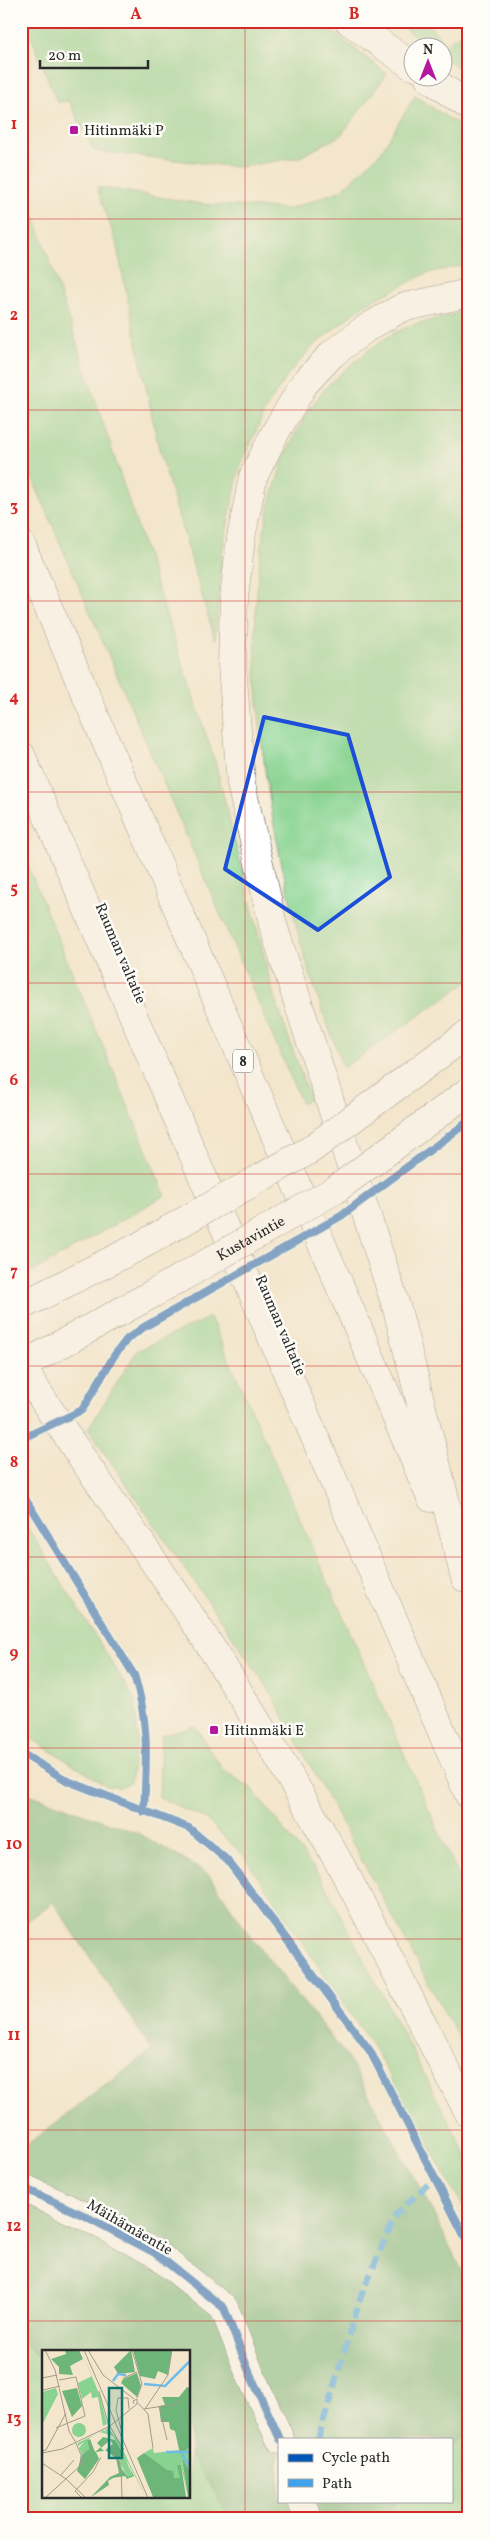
<svg xmlns="http://www.w3.org/2000/svg" width="490" height="2540" font-family="Vollkorn,serif">
	<rect width="100%" height="100%" fill="#fdfcf7"/>
	<filter id="ink" filterUnits="userSpaceOnUse"><feTurbulence type="fractalNoise" baseFrequency=".02" numOctaves="2"/><feDisplacementMap in="SourceGraphic" scale="10" xChannelSelector="R" yChannelSelector="G"/><feConvolveMatrix kernelMatrix="1 2 1 2 8 2 1 2 1" color-interpolation-filters="sRGB"/></filter>
	<filter id="wash" filterUnits="userSpaceOnUse"><feTurbulence type="fractalNoise" baseFrequency=".0096" numOctaves="4" result="noise"/><feDisplacementMap in="SourceGraphic" scale="20" xChannelSelector="R" yChannelSelector="G"/><feGaussianBlur stdDeviation="1.12" result="paint"/><feColorMatrix in="noise" values="0 0 0 0 0 0 0 0 0 0 0 0 0 0 0 0 0 1.4 0 .05"/><feComposite in="paint" operator="in"/></filter>
	<g filter="url(#wash)">
		<rect width="100%" height="100%" fill="#f3e6cc"/>
		<path fill="#88d390" stroke="#5a7f5e" d="M 25,21 L 319,21 L 387,74 L 341,135 L 300,157 L 238,167 L 94,151 L 69,101 L 57,102 Z
			M 395,21 L 425,21 L 446,44 L 469,27 L 469,75 L 443,57 L 442,48 L 429,47 Z
			M 415,96 L 469,132 L 469,264 L 427,273 L 364,305 L 313,346 L 289,373 L 266,408 L 239,470 L 222,552 L 215,640 L 159,449 L 116,242 L 97,187 L 202,204 L 290,209 L 342,190 L 381,152 Z
			M 21,175 L 215,762 L 274,996 L 310,1099 L 302,1104 L 21,452 Z
			M 459,313 L 469,313 L 469,981 L 343,1068 C 329,1026 311,983 300,940 C 259,786 215,526 323,391 C 329,383 338,377 345,370 C 360,357 386,335 405,328 C 422,321 442,318 459,313 Z
			M 21,850 L 165,1195 L 34,1271 L 21,1270 Z
			M 210,1317 L 469,1900 L 469,2057 L 268,1688 L 88,1429 L 137,1351 Z
			M 21,1517 L 135,1700 L 138,1739 L 130,1783 L 119,1787 L 107,1786 L 21,1732 Z
			M 195,1726 L 222,1769 L 251,1788 L 320,1876 L 469,2160 L 469,2217 L 374,2048 L 244,1856 L 207,1820 L 159,1797 L 161,1735 Z
			M 21,2339 L 44,2364 L 44,2496 L 189,2496 L 189,2456 L 193,2458 L 232,2519 L 21,2519 Z
			M 469,2430 L 469,2519 L 379,2519 L 397,2501 L 451,2501 L 451,2448 Z"/>
		<path fill="#6eb57a" stroke="#4c7052" d="M 21,1793 L 32,1795 L 140,1834 L 208,1874 L 257,1945 L 348,2058 L 426,2199 L 469,2285 L 469,2430 L 451,2448 L 451,2439 L 279,2439 L 279,2501 L 397,2501 L 379,2519 L 232,2519 L 193,2458 L 189,2456 L 189,2351 L 44,2351 L 44,2364 L 21,2339 L 21,2149 L 152,2050 L 53,1902 L 21,1926 Z"/>
	</g>
	<g filter="url(#ink)">
		<g fill="none" stroke-linecap="round" stroke-linejoin="round">
			<g stroke="#494743" stroke-width="29">
				<path id="minor" d="M 21,2187 L 85,2216 L 155,2253 L 224,2308 L 250,2374 L 280,2439
					M 302,2501 L 308,2519"/>
			</g>
			<g stroke="#494743" stroke-width="29">
				<path id="major" d="M 21,1306 L 138,1247
					M 21,1366 L 156,1292"/>
			</g>
			<g stroke="#494743" stroke-width="29">
				<path id="highway" d="M 349,21 L 412,66
					M 429,78 L 469,106
					M 21,544 L 431,1498
					M 21,755 L 469,1795
					M 21,1365 C 85,1469 160,1564 224,1668 C 265,1733 304,1800 342,1868 C 386,1949 425,2032 469,2113
					M 465,1578 L 397,1309 L 273,925 L 241,784 L 232,665 L 234,598 L 241,538 L 253,477 L 276,431 L 304,384 L 332,354 L 365,329 L 401,308 L 469,293"/>
			</g>
			<use href="#minor" stroke="#fff" stroke-width="28"/>
			<use href="#major" stroke="#fff" stroke-width="28"/>
			<use href="#highway" stroke="#fff" stroke-width="28"/>
			<g stroke="#494743" stroke-width="29" stroke-linecap="butt">
				<g id="major-bridge">
					<path d="M 138,1247 L 310,1150 L 469,1033"/>
					<path id="s1" d="M 156,1292 L 335,1190 L 469,1091"/>
				</g>
			</g>
			<use href="#major-bridge" stroke="#fff" stroke-width="28"/>
			<path stroke="#3ea3eb" stroke-width="6" stroke-dasharray="12 6" stroke-linecap="butt" d="M 318,2439 L 361,2296 L 396,2214 L 436,2177"/>
			<g stroke="#fdfcf7" stroke-width="11">
				<path id="cycleway" d="M 21,1439 L 82,1410 L 114,1356 L 127,1339 L 144,1327 L 341,1216 L 469,1121
					M 21,1492 L 134,1675 C 150,1724 146,1761 144,1812
					M 21,1753 L 68,1781 L 189,1828 L 228,1861 L 370,2051 L 469,2245
					M 21,2187 L 85,2216 L 155,2253 L 224,2308 L 250,2374 L 280,2439"/>
			</g>
			<use href="#cycleway" stroke="#0057b8" stroke-width="8"/>
		</g>
	</g>
	<path d="M0 0H490V2540H0ZM 264,717 L 348,735 L 390,877 L 318,930 L 225,869 Z" fill="#f3e6cc" fill-opacity=".55" fill-rule="evenodd"/>
	<path fill="none" stroke="#1d4ed8" stroke-width="4" stroke-linejoin="round" d="M 264,717 L 348,735 L 390,877 L 318,930 L 225,869 Z"/>
	<path fill="none" stroke="#d62828" stroke-width="1" stroke-opacity="0.55" d="M 245,21 L 245,2519M 21,219 L 469,219M 21,410 L 469,410M 21,601 L 469,601M 21,792 L 469,792M 21,983 L 469,983M 21,1174 L 469,1174M 21,1366 L 469,1366M 21,1557 L 469,1557M 21,1748 L 469,1748M 21,1939 L 469,1939M 21,2130 L 469,2130M 21,2321 L 469,2321"/>
	<g fill="#b5179e" stroke="#fdfcf7" stroke-width="2">
		<rect x="69" y="125" width="10" height="10" rx="2.5"/>
		<rect x="209" y="1725" width="10" height="10" rx="2.5"/>
	</g>
	<g text-anchor="middle" stroke-width="5" stroke-linejoin="round" paint-order="stroke">
		<rect fill="#fdfcf7" stroke="#6a6a68" stroke-width="1" x="233" y="1049.5" width="20" height="23" rx="4"/>
		<g font-size="14" font-weight="bold" fill="#2b2b2b">
			<text x="243" y="1066">8</text>
		</g>
		<g font-size="15" fill="#2b2b2b" stroke="#fdfcf7" text-anchor="start">
			<text x="84" y="135">Hitinmäki P</text>
			<text x="224" y="1735">Hitinmäki E</text>
		</g>
		<g font-size="15" fill="#2b2b2b" stroke="#fdfcf7">
			<text transform="translate(121 953) rotate(67)" y="5">Rauman valtatie</text>
			<text dy="5" stroke="none"><textPath href="#s1" startOffset="109">Kustavintie</textPath></text>
			<text transform="translate(281 1325) rotate(67)" y="5">Rauman valtatie</text>
			<text transform="translate(130 2227) rotate(30)" y="5">Mäihämäentie</text>
		</g>
	</g>
	<g transform="translate(42 2350)">
		<rect width="148" height="148" fill="#f3e6cc"/>
		<path d="M 39,0 L 58,46 L 65,74 L 61,76 L 56,47 L 50,48 L 49,42 L 40,49 L 36,33 L 50,26 ZM 14,38 L 16,44 L 0,75 L 0,42 ZM30 80a7 7 0 1 1 14 0a7 7 0 1 1-14 0ZM 63,79 L 67,79 L 76,90 L 104,147 L 84,109 L 90,126 L 86,127 L 82,121 L 77,108 L 81,103 L 71,86 L 58,82 L 49,87 L 45,90 L 47,99 L 40,105 L 37,98 L 42,92 L 36,96 L 36,93 L 62,80 L 65,83 ZM 111,98 L 112,103 L 138,100 L 138,103 L 147,98 L 147,119 L 140,111 L 146,147 L 139,115 L 139,128 L 132,128 L 102,103 Z" fill="#88d390"/>
		<path d="M 23,0 L 37,0 L 41,9 L 28,16 L 31,25 L 17,24 L 17,17 L 9,9 L 24,4 ZM 89,0 L 93,22 L 76,24 L 72,17 ZM 91,0 L 130,0 L 126,25 L 116,21 L 113,29 L 98,26 ZM 95,23 L 99,36 L 95,47 L 79,33 L 81,29 ZM 145,37 L 147,38 L 147,98 L 138,104 L 133,81 L 128,79 L 127,72 L 119,72 L 117,56 L 123,55 L 120,47 L 137,47 ZM 35,38 L 40,56 L 30,67 L 20,41 ZM 61,87 L 73,90 L 81,103 L 77,108 L 79,118 L 86,127 L 90,125 L 87,117 L 92,126 L 85,129 L 83,126 L 71,128 L 66,131 L 67,135 L 49,147 L 68,127 L 77,123 L 74,108 L 63,100 L 71,94 L 68,90 L 59,98 L 62,101 L 54,102 L 57,109 L 43,129 L 35,121 L 40,105 L 47,99 L 45,90 L 48,89 L 53,102 L 59,97 L 55,93 ZM 102,103 L 125,120 L 131,121 L 132,128 L 138,128 L 135,115 L 139,115 L 144,147 L 111,147 L 95,108 ZM 140,109 L 147,119 L 147,147 L 146,147 Z" fill="#6eb57a"/>
		<path fill="none" stroke="#71bbea" stroke-width="2.5" d="M 71,31 L 76,24 L 84,25M 102,34 L 123,36 L 148,11M 124,102 L 148,102M 140,104 L 148,117"/>
		<path fill="none" stroke="#a39b8c" stroke-width="1" d="M 3,0 L 13,20 L 27,81 L 34,93M 42,0 L 106,148M 46,0 L 61,25 L 92,49M 90,0 L 100,34 L 95,48M 0,28 L 15,25M 81,28 L 95,22M 1,40 L 18,36M 57,41 L 66,73 L 82,100M 96,53 L 106,64 L 111,98M 117,56 L 125,90M 102,59 L 134,54 L 136,50M 103,59 L 126,25 L 130,0M 14,78 L 43,66 L 34,27 L 17,30M 79,79 L 74,60 L 76,48 L 86,48 L 87,59M 67,96 L 79,114 L 80,148M 0,101 L 4,100 L 24,63M 0,103 L 20,99 L 68,76 L 95,54 L 95,49 L 91,51 L 92,54M 0,113 L 24,129M 19,125 L 32,110M 24,129 L 44,148M 3,148 L 38,116 L 39,105 L 34,93M 40,148 L 33,141 L 51,122 L 59,107"/>
		<path fill="#0f766e" fill-opacity="0.15" stroke="#0f766e" stroke-width="2.5" d="M 67,38 L 80,38 L 80,108 L 67,108 Z"/>
		<rect width="148" height="148" fill="none" stroke="#2b2b2b" stroke-width="2.5"/>
	</g>
	<rect width="490" height="2540" fill="none" stroke="#fdfcf7" stroke-width="55"/>
	<rect x="278" y="2438" width="175" height="65" fill="#fdfcf7" stroke="#a9a8a5"/>
	<rect x="288" y="2454" width="25" height="8" fill="#0057b8" stroke="#a9a8a5"/>
	<text x="322" y="2462" font-size="15" fill="#2b2b2b">Cycle path</text>
	<rect x="288" y="2479" width="25" height="8" fill="#3ea3eb" stroke="#a9a8a5"/>
	<text x="322" y="2488" font-size="15" fill="#2b2b2b">Path</text>
	<g transform="translate(428 62)"><circle r="24" fill="#fdfcf7" stroke="#a9a8a5"/>
	<path d="M0-4L9 19L0 12L-9 19Z" fill="#b5179e"/>
	<text y="-8" font-size="14" font-weight="bold" text-anchor="middle" fill="#2b2b2b">N</text>
	</g>
	<path d="M40 60v8h108v-8" fill="none" stroke="#2b2b2b" stroke-width="2.5"/>
	<text x="48" y="60" font-size="15" fill="#2b2b2b" stroke="#fdfcf7" stroke-width="4" paint-order="stroke">20 m</text>
	<rect x="28" y="28" width="434" height="2484" fill="none" stroke="#d62828" stroke-width="2"/>
	<g font-size="16" text-anchor="middle" font-weight="bold" fill="#d62828">
		<text x="136" y="19">A</text>
		<text x="354" y="19">B</text>
		<text x="14" y="129">1</text>
		<text x="14" y="320">2</text>
		<text x="14" y="511">3</text>
		<text x="14" y="702">4</text>
		<text x="14" y="893">5</text>
		<text x="14" y="1085">6</text>
		<text x="14" y="1276">7</text>
		<text x="14" y="1467">8</text>
		<text x="14" y="1658">9</text>
		<text x="14" y="1849">10</text>
		<text x="14" y="2040">11</text>
		<text x="14" y="2231">12</text>
		<text x="14" y="2423">13</text>
	</g>
</svg>
